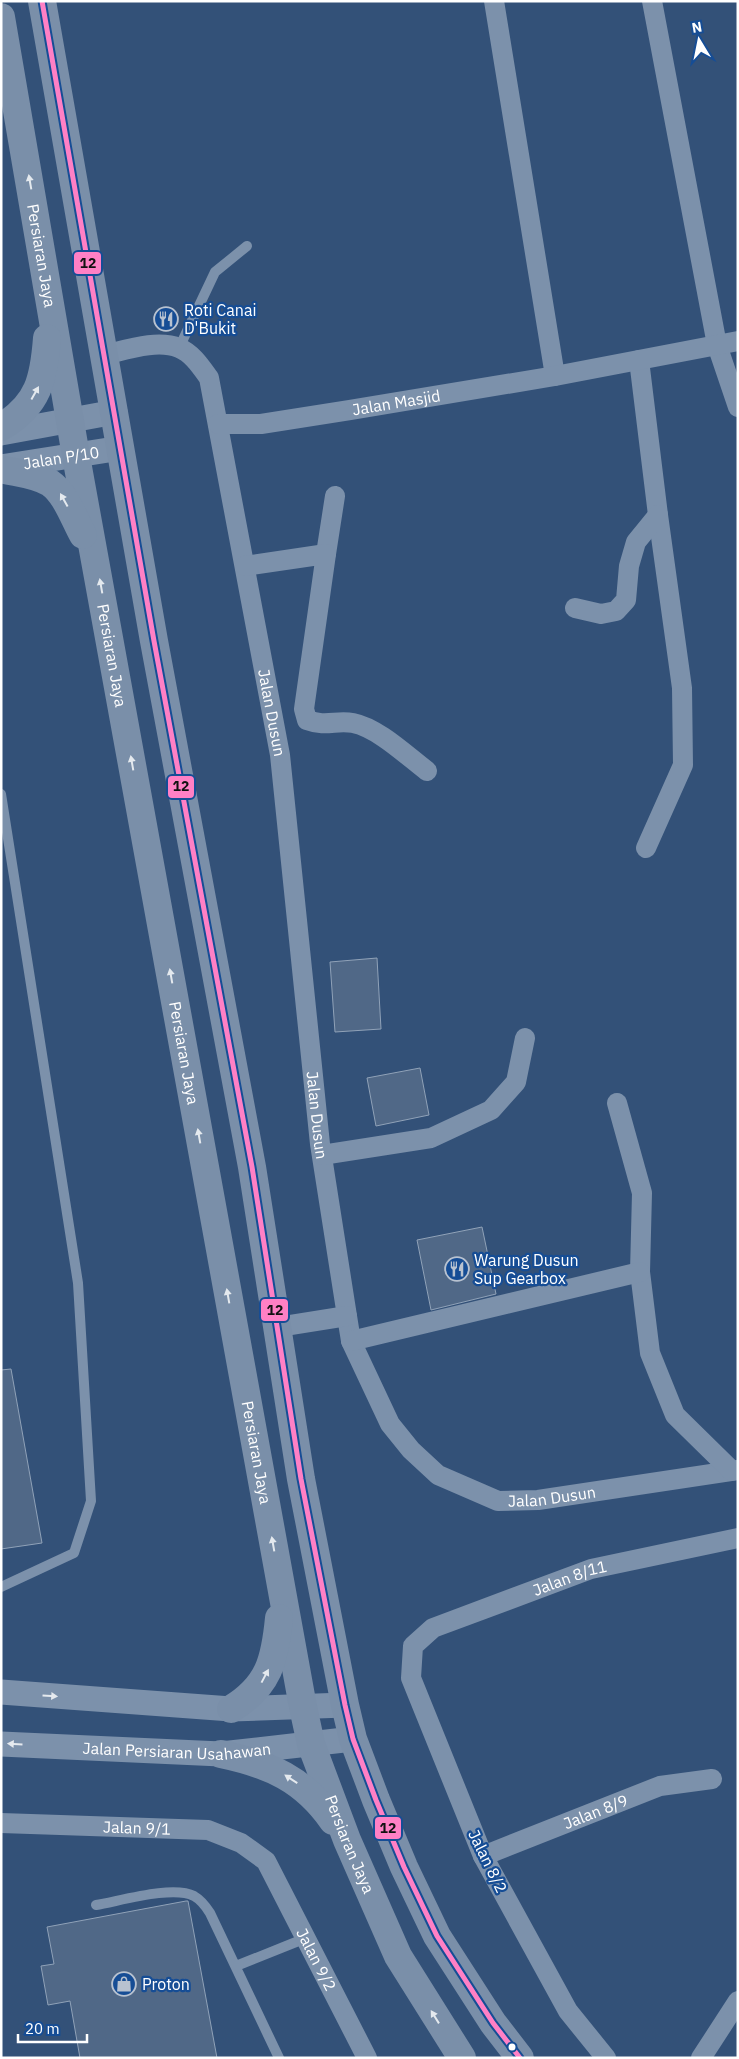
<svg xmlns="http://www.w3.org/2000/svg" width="739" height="2059" font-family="'IBM Plex Sans',sans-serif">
	<rect width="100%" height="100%" fill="#335178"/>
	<path fill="#506887" stroke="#90a2b8" d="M 377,958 L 381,1029 L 335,1032 L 330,962 Z
		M 420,1068 L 429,1115 L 376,1126 L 367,1078 Z
		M 482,1227 L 496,1294 L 431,1310 L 417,1240 Z
		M 11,1369 L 42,1543 L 1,1549 L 1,1370 Z
		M 186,1901 L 188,1901 L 217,2058 L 80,2058 L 70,2001 L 48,2005 L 41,1966 L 54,1964 L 47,1927 Z"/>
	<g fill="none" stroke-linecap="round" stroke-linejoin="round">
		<path stroke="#7c91ab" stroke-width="10" d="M 179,348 L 215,272 L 247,246
			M 1,794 L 78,1283 L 91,1501 L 74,1553 L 1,1587
			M 96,1905 C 120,1901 173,1885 194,1896 C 201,1900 205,1905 210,1913 L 279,2058
			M 236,1966 L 306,1938"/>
		<g stroke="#7c91ab" stroke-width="20">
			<path d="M 494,1 L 555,376"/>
			<path d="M 652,1 L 717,345 L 738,407"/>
			<path id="s1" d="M 104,355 C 126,350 157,339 179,348 C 192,353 201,367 209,378 L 280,755 L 320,1144 L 347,1316 L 351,1341 L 390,1424 L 411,1450 L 438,1475 L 498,1501 L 538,1500 L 738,1470"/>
			<path d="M 639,360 L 658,515 L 682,688 L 683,765 L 646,848"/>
			<path id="s2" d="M 218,424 L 261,424 L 350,410 L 555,376 L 738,341"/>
			<path d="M 326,554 L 335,496"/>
			<path d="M 245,566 L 326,554 L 304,709 L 307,720 C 326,727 336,720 353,723 C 378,728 406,755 427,771"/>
			<path d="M 575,608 L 601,614 L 616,611 L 626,600 L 629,566 L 636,542 L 658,515"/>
			<path d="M 617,1103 L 642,1193 L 640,1272 L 650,1353 L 675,1415 L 732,1471"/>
			<path d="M 322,1155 L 431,1138 L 491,1110 L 516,1082 L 525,1038"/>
			<path d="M 278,1327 L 347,1316"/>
			<path d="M 351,1341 L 640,1272"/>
			<path id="s3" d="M 1,1823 L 208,1830 L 241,1843 L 266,1861 L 367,2058"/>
			<path id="s4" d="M 483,1856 L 660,1786 L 712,1779"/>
			<path id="s5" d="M 606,2058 L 568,2011 L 483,1856 L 411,1678 L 413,1646 L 433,1628 L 591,1569 L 738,1538"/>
			<path d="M 701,2058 L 738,2001"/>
		</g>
		<g stroke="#7c91ab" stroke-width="25">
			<path d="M 1,433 L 115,412"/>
			<path id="s6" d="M 1,467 L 121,448"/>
			<path d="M 1,1692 L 231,1709 L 345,1705"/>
			<path id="s7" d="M 1,1744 L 221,1754 L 353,1739"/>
		</g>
		<g stroke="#7a8fa9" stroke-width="28">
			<path d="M 42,1 L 154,641 L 252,1167 L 301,1479 L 345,1705 L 353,1739 L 376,1800 L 404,1867 L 437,1936 L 493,2023 L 520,2058"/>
			<path id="s8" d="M 1,17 L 76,456 L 303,1707 L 311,1744 L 347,1840 L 398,1956 L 462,2058"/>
			<path d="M 1,427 C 39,405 44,378 47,338"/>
			<path d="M 1,469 C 17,473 36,474 50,483 C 66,494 74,519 83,535"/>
			<path d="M 231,1709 C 269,1686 275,1660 279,1618"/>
			<path d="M 221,1754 C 269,1764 304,1779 333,1821"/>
		</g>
		<g stroke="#164d95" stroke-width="9">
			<path id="bus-1" d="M 42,1 L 154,641 L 252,1167 L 301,1479 L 345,1705 L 353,1739 L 376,1800 L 404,1867 L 437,1936 L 493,2023 L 520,2058"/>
		</g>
		<use href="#bus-1" stroke="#ff80c5" stroke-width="5"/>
	</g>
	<defs><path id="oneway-solid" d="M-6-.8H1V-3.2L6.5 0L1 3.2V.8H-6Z" transform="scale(1.25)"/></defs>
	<g fill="#e4e9ee">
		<use href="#oneway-solid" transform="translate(30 182) rotate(-100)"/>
		<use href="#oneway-solid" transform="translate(35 393) rotate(-61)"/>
		<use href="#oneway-solid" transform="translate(64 500) rotate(-119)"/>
		<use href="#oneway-solid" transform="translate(101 586) rotate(-100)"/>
		<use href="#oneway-solid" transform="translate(132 763) rotate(-100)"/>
		<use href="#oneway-solid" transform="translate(171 976) rotate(-100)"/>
		<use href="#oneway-solid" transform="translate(199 1136) rotate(-100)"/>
		<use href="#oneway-solid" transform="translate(228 1296) rotate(-100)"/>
		<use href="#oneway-solid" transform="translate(273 1544) rotate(-100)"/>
		<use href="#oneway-solid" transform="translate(265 1676) rotate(-62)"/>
		<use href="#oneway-solid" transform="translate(291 1779) rotate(-147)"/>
		<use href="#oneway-solid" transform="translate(435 2017) rotate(-122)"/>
	</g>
	<g fill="#e5e9ee">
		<use href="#oneway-solid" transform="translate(50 1696) rotate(4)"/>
		<use href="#oneway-solid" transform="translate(15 1744) rotate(-177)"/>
	</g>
	<defs>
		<g id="restaurant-ring" transform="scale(1.25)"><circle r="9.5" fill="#164d95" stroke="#b8c2d0" stroke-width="1.5"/><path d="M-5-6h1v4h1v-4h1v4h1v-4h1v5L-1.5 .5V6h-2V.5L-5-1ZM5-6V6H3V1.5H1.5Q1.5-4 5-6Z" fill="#b8c2d0"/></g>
		<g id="shop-ring" transform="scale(1.25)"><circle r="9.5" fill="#164d95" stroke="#b8c2d0" stroke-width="1.5"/><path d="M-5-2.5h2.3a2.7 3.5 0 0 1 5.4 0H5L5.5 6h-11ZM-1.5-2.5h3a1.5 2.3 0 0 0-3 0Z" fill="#b8c2d0"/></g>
	</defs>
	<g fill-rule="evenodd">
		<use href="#restaurant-ring" x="166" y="319"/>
		<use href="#restaurant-ring" x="457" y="1269"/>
		<use href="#shop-ring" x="124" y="1984"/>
	</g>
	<circle fill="#fff" stroke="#164d95" stroke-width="2" cx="512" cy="2047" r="4.5"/>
	<g text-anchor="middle" stroke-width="4.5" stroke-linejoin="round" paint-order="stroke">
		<g font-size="16" fill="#fff" stroke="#164d95">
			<text dy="6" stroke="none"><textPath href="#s8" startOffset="242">Persiaran Jaya</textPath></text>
			<text dy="6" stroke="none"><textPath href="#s2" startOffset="180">Jalan Masjid</textPath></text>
			<text dy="6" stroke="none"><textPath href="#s6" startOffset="61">Jalan P/10</textPath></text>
			<text dy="6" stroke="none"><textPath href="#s8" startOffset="648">Persiaran Jaya</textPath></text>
			<text dy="6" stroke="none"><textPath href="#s1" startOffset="460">Jalan Dusun</textPath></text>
			<text dy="6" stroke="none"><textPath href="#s8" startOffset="1052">Persiaran Jaya</textPath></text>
			<text dy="6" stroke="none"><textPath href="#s1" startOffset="865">Jalan Dusun</textPath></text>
			<text dy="6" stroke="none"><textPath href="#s8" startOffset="1458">Persiaran Jaya</textPath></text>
			<text dy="6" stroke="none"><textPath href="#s1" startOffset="1375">Jalan Dusun</textPath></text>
			<text dy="6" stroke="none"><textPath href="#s5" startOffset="634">Jalan 8/11</textPath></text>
			<text dy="6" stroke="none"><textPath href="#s7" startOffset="176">Jalan Persiaran Usahawan</textPath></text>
			<text dy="6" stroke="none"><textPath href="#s4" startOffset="121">Jalan 8/9</textPath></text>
			<text dy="6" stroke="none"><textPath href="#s3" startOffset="136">Jalan 9/1</textPath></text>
			<text dy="6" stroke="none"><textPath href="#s8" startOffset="1862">Persiaran Jaya</textPath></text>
			<text transform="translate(488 1861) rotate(64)" y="6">Jalan 8/2</text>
			<text dy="6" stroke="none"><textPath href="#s3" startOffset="384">Jalan 9/2</textPath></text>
		</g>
		<g font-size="16" fill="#fff" stroke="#164d95" text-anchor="start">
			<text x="184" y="316">Roti Canai<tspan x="184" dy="18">D'Bukit</tspan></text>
			<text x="474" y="1266">Warung Dusun<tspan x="474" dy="18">Sup Gearbox</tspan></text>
			<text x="142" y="1990">Proton</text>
		</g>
	</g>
	<g stroke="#164d95" stroke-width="2">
		<rect x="73" y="251" width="29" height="24" rx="5" fill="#ff80c5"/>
		<rect x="167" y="775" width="28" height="24" rx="5" fill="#ff80c5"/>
		<rect x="260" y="1298" width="29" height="24" rx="5" fill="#ff80c5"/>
		<rect x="374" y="1816" width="28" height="24" rx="5" fill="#ff80c5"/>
	</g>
	<g font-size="14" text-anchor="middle" font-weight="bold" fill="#111">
		<text x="88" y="268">12</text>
		<text x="181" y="791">12</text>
		<text x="275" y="1315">12</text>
		<text x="388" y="1833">12</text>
	</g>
	<rect width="739" height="2059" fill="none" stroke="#ffffff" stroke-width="5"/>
	<g transform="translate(699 40) rotate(350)" stroke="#164d95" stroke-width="4" paint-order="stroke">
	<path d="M0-4L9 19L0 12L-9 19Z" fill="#ffffff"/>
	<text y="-8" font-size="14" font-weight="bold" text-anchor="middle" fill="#ffffff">N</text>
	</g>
	<path d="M18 2034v8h69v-8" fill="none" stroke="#ffffff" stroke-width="2.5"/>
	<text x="25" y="2034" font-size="15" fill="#ffffff" stroke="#164d95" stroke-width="4" paint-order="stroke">20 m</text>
</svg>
